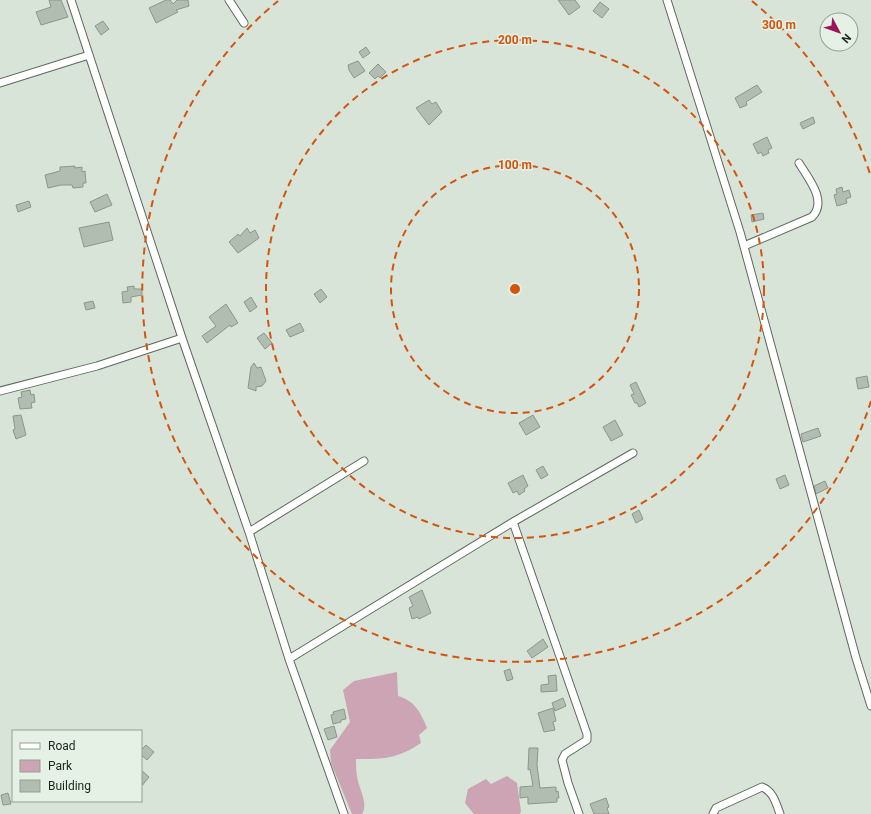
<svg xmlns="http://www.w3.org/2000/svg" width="871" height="814" font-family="Roboto,sans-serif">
	<rect width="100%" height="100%" fill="#d7e4d7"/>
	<path fill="#cca4b3" d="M 397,672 L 398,696 C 415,701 421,713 427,728 L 419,735 L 421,743 C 397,759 384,759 356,759 C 356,764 356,770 357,776 C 358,787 369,803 362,814 L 352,814 L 331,763 L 330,750 L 350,722 L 343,690 L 354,681 Z
		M 507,776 L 517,783 L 521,811 L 520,814 L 474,814 L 465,803 L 468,789 L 486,779 L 491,784 Z"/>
	<path fill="#b0bdb0" stroke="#8b978b" d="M 49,0 L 61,0 L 68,17 L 41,25 L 36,12 L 51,7 Z
		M 166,0 L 170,0 L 173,4 L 177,0 L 188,0 L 189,6 L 176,10 L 178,12 L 156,23 L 149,8 Z
		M 558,0 L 575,0 L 580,7 L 569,15 Z
		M 600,2 L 609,9 L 602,18 L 593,11 Z
		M 103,21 L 109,29 L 101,35 L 95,26 Z
		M 366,47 L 370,53 L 363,58 L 359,52 Z
		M 358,61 L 365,71 L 354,78 L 349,70 L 348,65 Z
		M 378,64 L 386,72 L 380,78 L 378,76 L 375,79 L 369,73 Z
		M 757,85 L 762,92 L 746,102 L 747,105 L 740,108 L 735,98 Z
		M 429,100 L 432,104 L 436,102 L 442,112 L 429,125 L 416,108 Z
		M 813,117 L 815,123 L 803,129 L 800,123 Z
		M 767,137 L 772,148 L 768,150 L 769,153 L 763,156 L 761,152 L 758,154 L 753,144 Z
		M 75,166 L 75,168 L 82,167 L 82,172 L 85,171 L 86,183 L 83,183 L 83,187 L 73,188 L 72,185 L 61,185 L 48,188 L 45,175 L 60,171 L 60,167 Z
		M 842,187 L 843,192 L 849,190 L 851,197 L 846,199 L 847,203 L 837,206 L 834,195 L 837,194 L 836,189 Z
		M 107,194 L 112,205 L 95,212 L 90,202 Z
		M 29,201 L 31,207 L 18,212 L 16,205 Z
		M 763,213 L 764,219 L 752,222 L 751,215 Z
		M 109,222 L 113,240 L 84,247 L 79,228 Z
		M 247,228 L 250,233 L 255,230 L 259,238 L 238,253 L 229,242 L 238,234 L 240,236 Z
		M 134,286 L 134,289 L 142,289 L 142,295 L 131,297 L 131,302 L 123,303 L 122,292 L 128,291 L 127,287 Z
		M 321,289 L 327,297 L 320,303 L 314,294 Z
		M 251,297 L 257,307 L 250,312 L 244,302 Z
		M 93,301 L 95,308 L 86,310 L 84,303 Z
		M 226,304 L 238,323 L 231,327 L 230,325 L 207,343 L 202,336 L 216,326 L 209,317 Z
		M 300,323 L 304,331 L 290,337 L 286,330 Z
		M 264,333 L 272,343 L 265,349 L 257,338 Z
		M 254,363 L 257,368 L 261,367 L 266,381 L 262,386 L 256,387 L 256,391 L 248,388 L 251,367 Z
		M 867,376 L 869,387 L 858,389 L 856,378 Z
		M 636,382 L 646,403 L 639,407 L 637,403 L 635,403 L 631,395 L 634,394 L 630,385 Z
		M 30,390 L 31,395 L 34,394 L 35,402 L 31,403 L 32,408 L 20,409 L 18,398 L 22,397 L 21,392 Z
		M 21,415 L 26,435 L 16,439 L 13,430 L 15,429 L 13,416 Z
		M 533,415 L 540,427 L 526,435 L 519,423 Z
		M 615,420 L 623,435 L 611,441 L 603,427 Z
		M 818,428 L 821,436 L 803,442 L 801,434 Z
		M 543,466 L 548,475 L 541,479 L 536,470 Z
		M 523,475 L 528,486 L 524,489 L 525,491 L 519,495 L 517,491 L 513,493 L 508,483 Z
		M 785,475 L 789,485 L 780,489 L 776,479 Z
		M 825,481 L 828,488 L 816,494 L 814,486 Z
		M 639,510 L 643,519 L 636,523 L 632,514 Z
		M 422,590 L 431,613 L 419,619 L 418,617 L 412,619 L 409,608 L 413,606 L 409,597 Z
		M 543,639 L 548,647 L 532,658 L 527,651 Z
		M 510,669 L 513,679 L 507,681 L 504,671 Z
		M 556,675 L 557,691 L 541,692 L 541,685 L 549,684 L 548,676 Z
		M 563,698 L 566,706 L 555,711 L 552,703 Z
		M 553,708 L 556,721 L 553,722 L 555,730 L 544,732 L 538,713 Z
		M 344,709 L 346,719 L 341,720 L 341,722 L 333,724 L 331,715 L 334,714 L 333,712 Z
		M 334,726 L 337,737 L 328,740 L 324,729 Z
		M 146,745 L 154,752 L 147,760 L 141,755 L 141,750 Z
		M 529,748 L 538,748 L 537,765 L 540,788 L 556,787 L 556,792 L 558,791 L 559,798 L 557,798 L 557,802 L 528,804 L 528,797 L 520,798 L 520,787 L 533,786 L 530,769 L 528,770 Z
		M 141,770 L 149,777 L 141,787 Z
		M 8,793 L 11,804 L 3,805 L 1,795 Z
		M 606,798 L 609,807 L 607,808 L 609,814 L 594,814 L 590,804 Z"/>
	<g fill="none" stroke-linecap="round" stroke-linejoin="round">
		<g stroke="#5d695d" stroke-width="9">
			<path id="street" d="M 71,0 L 182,338 L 249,532 L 289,659 L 344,814
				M 229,0 L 244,23
				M 667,0 L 740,232 L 856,658 L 871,706
				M 0,83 L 89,55
				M 744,246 L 812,217 C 828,201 808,178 799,163
				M 0,391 L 97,366 L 182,338
				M 513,522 L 587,734 L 587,740 L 565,754 L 562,760 L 568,783 L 579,814
				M 249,532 L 364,461
				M 289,659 L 513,522 L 633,453
				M 713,814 L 716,808 L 762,787 C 773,791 776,803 780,814"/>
		</g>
		<use href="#street" stroke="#fff" stroke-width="7"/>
	</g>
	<g fill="none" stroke="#d4540e" stroke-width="2" stroke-dasharray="7 5">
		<circle cx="515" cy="289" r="124"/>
		<circle cx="515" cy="289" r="249"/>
		<path d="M871 401A373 373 0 1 1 278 1M752 1A373 373 0 0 1 871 177"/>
	</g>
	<circle cx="515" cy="289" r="6" fill="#d4540e" stroke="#e4f1e4" stroke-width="2"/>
	<g font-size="12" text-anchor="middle" font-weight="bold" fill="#d4540e" stroke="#e4f1e4" stroke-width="3" stroke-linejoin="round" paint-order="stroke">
		<text x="779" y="29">300 m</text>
		<text x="515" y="44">200 m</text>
		<text x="515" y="169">100 m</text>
	</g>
	<rect x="12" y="730" width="130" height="72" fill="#e4f1e4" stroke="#959f95"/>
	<rect x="20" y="743" width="20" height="6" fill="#ffffff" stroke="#959f95"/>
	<text x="48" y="750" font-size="12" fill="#1f241f">Road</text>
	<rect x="20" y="760" width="20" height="12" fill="#cca4b3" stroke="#959f95"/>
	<text x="48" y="770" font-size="12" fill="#1f241f">Park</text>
	<rect x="20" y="780" width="20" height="12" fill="#b0bdb0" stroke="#959f95"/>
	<text x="48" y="790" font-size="12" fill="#1f241f">Building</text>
	<g transform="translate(839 32) rotate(131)"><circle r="19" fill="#e4f1e4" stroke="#959f95"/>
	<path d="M0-3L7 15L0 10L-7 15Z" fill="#9e135f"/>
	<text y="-6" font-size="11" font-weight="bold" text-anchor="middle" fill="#1f241f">N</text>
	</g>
</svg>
